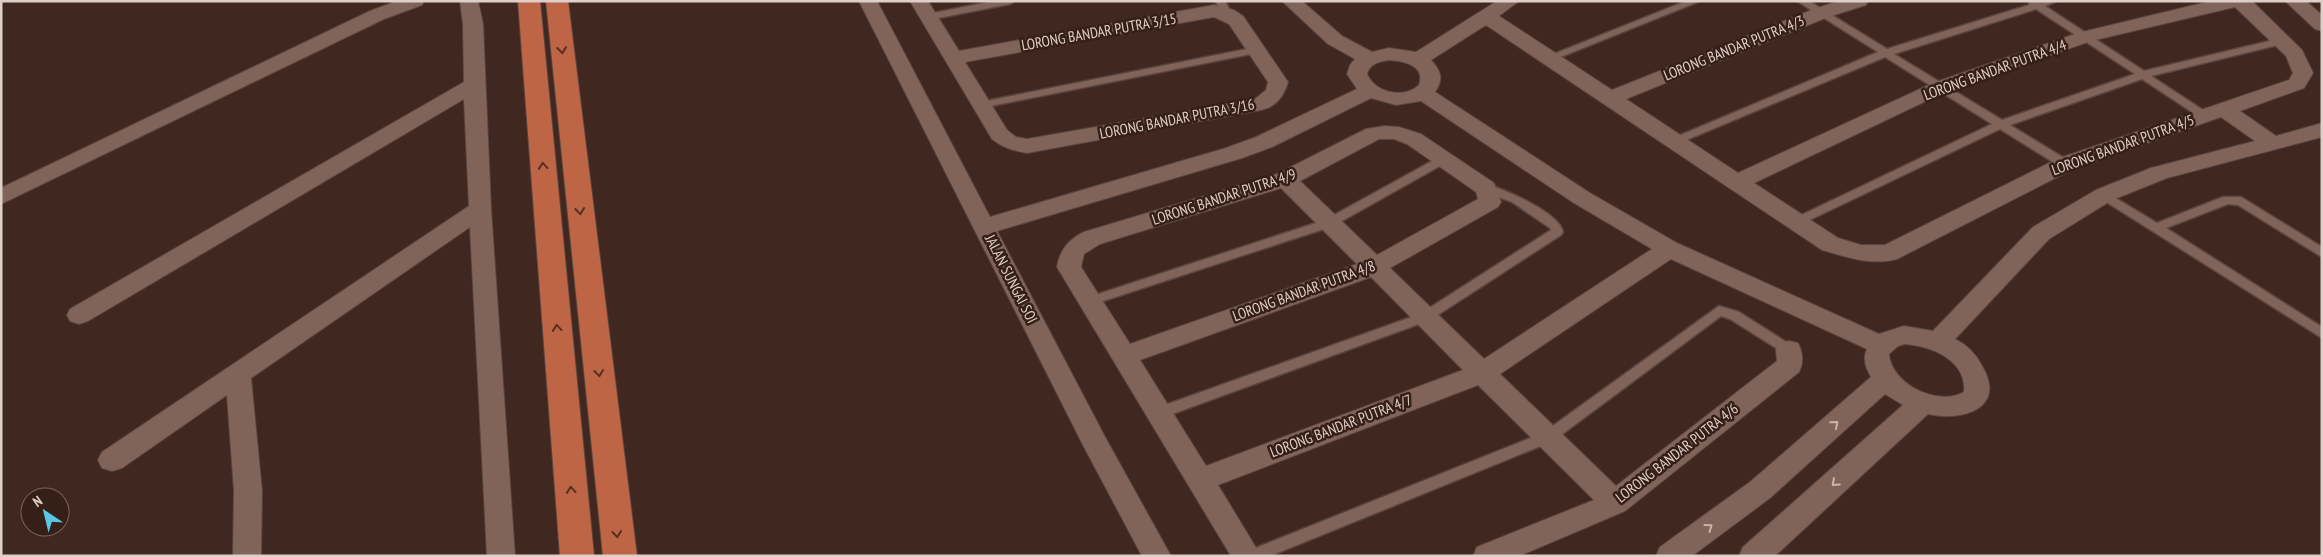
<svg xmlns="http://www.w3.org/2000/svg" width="2323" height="557" font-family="'PT Sans Narrow',sans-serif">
	<rect width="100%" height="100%" fill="#402820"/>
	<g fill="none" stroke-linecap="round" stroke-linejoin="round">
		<g stroke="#5a453f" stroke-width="3">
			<path id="lane" d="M 994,1 L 1015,1 L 1010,4 L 928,20 L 923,17 L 928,14 Z
				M 1215,1 L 1225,1 L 1232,14 L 1231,16 L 1223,16 Z
				M 1686,1 L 1700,1 L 1553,60 L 1545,60 L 1544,58 Z
				M 1797,1 L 1809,1 L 1887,49 L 2029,5 L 2029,1 L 2057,1 L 2045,6 L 2144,71 L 2282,38 L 2287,41 L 2286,43 L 2151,76 L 2209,114 L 2210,116 L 2209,118 L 2201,118 L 2142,79 L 2010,125 L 2069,161 L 2071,164 L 2069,167 L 2061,167 L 2000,129 L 1797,226 L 1791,222 L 1793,219 L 1992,124 L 1885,57 L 1679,143 L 1671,143 L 1669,141 L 1671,139 L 1878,52 ZM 2036,9 L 2135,74 L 2002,120 L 1894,54 Z
				M 1257,47 L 1262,50 L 1261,52 L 981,108 L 976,105 L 981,102 Z
				M 1443,155 L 1447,156 L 1449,159 L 1447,162 L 1333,226 L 1094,304 L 1090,306 L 1084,301 L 1086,298 L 1325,220 Z
				M 1486,184 C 1504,189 1560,213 1563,232 L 1561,235 L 1430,320 L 1164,417 L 1159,418 L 1154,417 L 1152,413 L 1154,409 L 1420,314 L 1551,230 L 1550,228 L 1512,202 L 1482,191 L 1480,188 Z
				M 2104,191 L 2157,223 L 2223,197 L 2241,197 L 2322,247 L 2322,257 L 2238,205 L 2228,204 L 2166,228 L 2322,327 L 2322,338 L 2100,198 L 2098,195 Z
				M 1719,306 L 1739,312 L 1794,347 L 1796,350 L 1794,353 L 1784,353 L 1730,319 L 1721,316 L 1553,441 L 1270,556 L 1246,556 L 1248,551 L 1543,433 Z"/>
		</g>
		<g stroke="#5a453f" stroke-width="2">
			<path id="street" d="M 397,1 L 424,1 L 422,5 L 384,19 L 1,204 L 1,188 L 370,11 Z
				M 460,1 L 478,1 L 483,24 L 491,209 L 515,556 L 487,556 L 470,227 L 251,378 L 262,491 L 261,556 L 233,556 L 234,491 L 227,395 L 122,468 L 112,471 L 102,468 L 98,460 L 102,452 L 469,206 L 464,99 L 88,321 L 79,324 L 70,321 L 67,315 L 70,309 L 464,82 L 463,24 Z
				M 859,1 L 877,1 L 990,217 L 1226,148 L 1256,137 L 1357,89 L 1347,74 L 1350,65 L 1355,59 L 1328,44 L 1282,1 L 1302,1 L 1342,36 L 1372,52 L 1389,48 L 1416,52 L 1497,1 L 1519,1 L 1499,16 L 1612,90 L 1814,9 L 1839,1 L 1868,1 L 1866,5 L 1828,17 L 1626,99 L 1738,173 L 1933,83 L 2078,33 L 2211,1 L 2252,1 L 2302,50 L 2313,73 L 2304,88 L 2240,111 L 2276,136 L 2322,123 L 2322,137 L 2167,178 L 2112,200 L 2049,239 L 1955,339 C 1967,345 1976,354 1982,366 C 2007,408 1963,422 1928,414 L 1775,556 L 1739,556 L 1743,547 L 1903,405 L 1885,394 L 1770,498 L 1692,556 L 1656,556 L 1660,547 L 1750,482 L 1871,377 C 1866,368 1862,359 1867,349 L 1671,259 L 1500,374 L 1616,486 L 1777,361 L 1776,350 L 1780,343 L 1789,341 L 1798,343 C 1803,353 1804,362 1799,372 L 1625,511 L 1519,556 L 1473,556 L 1477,547 L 1594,500 L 1478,385 L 1218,485 L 1261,556 L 1231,556 L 1057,267 C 1060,250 1068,240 1084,232 L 1277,174 L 1366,129 L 1384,126 L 1399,127 L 1421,134 L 1494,183 L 1501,202 L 1498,207 L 1390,268 L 1484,359 L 1652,249 L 1574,203 L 1421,101 L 1396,105 L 1371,98 L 1272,147 L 1242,158 L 997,231 L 1105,437 L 1171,556 L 1142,556 L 1083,445 ZM 2235,7 L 2286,56 L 2293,73 L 2289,80 L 2057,159 L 1885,245 L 1861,245 L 1838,238 L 1754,183 L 1947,91 L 2091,41 ZM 1486,25 L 1822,250 C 1847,257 1871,266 1897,259 L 2073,169 L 2221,117 L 2255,141 L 2151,168 L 2096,190 L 2033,227 L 1933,331 L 1904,326 L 1879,334 L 1677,243 L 1590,193 L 1435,92 C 1444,79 1441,71 1431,60 ZM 1389,60 C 1403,61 1426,65 1419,85 C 1404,99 1375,93 1367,74 C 1370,63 1379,62 1389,60 ZM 1379,139 L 1394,139 L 1407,144 L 1476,192 L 1478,199 L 1377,255 L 1300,181 ZM 1281,188 L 1357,264 L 1130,344 L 1081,267 L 1084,254 L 1100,244 ZM 1371,277 L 1463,370 L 1206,466 L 1140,360 ZM 1905,344 C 1931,346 1967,360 1964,392 C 1938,407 1891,384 1889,354 L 1898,346 Z
				M 910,1 L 928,1 L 959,51 L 1214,5 L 1234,10 L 1243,16 L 1288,82 C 1284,96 1276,107 1261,110 L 1027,153 C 1012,150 1003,148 992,139 ZM 1214,17 L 1229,24 L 1268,82 L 1266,90 L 1255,99 L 1027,139 L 1016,137 L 1007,130 L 965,62 Z
				M 2285,1 L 2306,1 L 2322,15 L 2322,31 L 2315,29 Z"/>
		</g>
		<g stroke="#5a453f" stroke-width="2">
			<path id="highway" d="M 518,1 L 540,1 L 594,556 L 560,556 Z
				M 546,1 L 568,1 L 637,556 L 603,556 Z"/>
		</g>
		<use href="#lane" fill="#806459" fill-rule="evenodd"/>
		<use href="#street" fill="#806459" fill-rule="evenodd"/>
		<use href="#highway" fill="#bd6545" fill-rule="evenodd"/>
	</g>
	<defs><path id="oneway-chevron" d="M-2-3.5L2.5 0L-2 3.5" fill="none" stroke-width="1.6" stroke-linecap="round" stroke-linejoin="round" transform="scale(1.25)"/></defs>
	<g stroke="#583022">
		<use href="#oneway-chevron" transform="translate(562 50) rotate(84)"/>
		<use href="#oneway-chevron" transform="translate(543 166) rotate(-95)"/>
		<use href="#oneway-chevron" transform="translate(580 211) rotate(84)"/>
		<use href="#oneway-chevron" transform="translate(557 328) rotate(-95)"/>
		<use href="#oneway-chevron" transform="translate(599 373) rotate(84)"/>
		<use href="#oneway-chevron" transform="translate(571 490) rotate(-95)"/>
		<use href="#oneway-chevron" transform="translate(617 534) rotate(84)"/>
	</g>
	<g stroke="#c7b4ad">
		<use href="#oneway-chevron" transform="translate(1835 424) rotate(-41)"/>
		<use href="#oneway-chevron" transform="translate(1835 483) rotate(138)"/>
		<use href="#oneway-chevron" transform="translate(1709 527) rotate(-36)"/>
	</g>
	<g text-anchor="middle" stroke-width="5" stroke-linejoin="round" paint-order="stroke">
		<g font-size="15" fill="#dfcfc9" stroke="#361f16">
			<text transform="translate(1099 32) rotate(-10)" y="5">LORONG BANDAR PUTRA 3/15</text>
			<text transform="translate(1734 48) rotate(-22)" y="5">LORONG BANDAR PUTRA 4/3</text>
			<text transform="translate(1995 70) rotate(-20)" y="5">LORONG BANDAR PUTRA 4/4</text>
			<text transform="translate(1177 119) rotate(-11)" y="5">LORONG BANDAR PUTRA 3/16</text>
			<text transform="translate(2123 145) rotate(-20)" y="5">LORONG BANDAR PUTRA 4/5</text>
			<text transform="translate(1224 197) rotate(-18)" y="5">LORONG BANDAR PUTRA 4/9</text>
			<text transform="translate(1011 279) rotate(63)" y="5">JALAN SUNGAI SOI</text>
			<text transform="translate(1304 291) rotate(-20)" y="5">LORONG BANDAR PUTRA 4/8</text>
			<text transform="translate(1341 426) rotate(-21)" y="5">LORONG BANDAR PUTRA 4/7</text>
			<text transform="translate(1677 453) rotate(-38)" y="5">LORONG BANDAR PUTRA 4/6</text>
		</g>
	</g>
	<rect width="2323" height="557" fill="none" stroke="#dfcfc9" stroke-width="5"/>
	<g transform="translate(45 512) rotate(325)"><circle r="24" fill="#361f16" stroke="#7a655e"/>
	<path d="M0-4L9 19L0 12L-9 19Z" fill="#59c8e5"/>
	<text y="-8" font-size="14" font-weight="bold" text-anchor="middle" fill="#dfcfc9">N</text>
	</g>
</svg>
